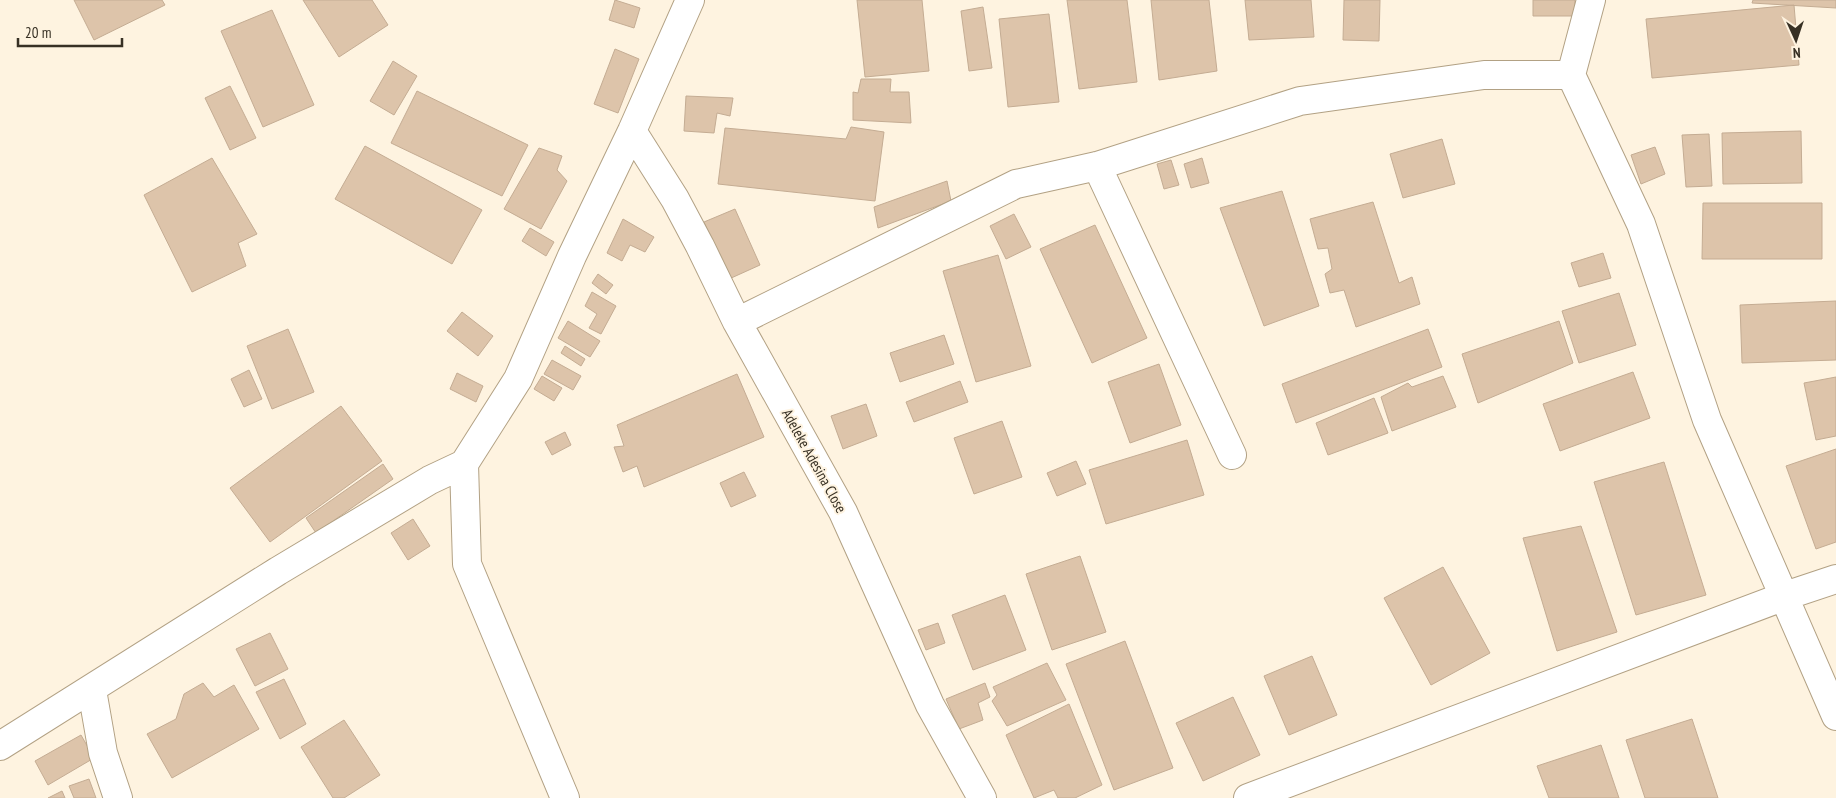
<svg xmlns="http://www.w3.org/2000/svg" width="1836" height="798" font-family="'PT Sans Narrow',sans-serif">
	<rect width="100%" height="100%" fill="#fef3e0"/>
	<path fill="#ddc4aa" stroke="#c4ac93" d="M 74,0 L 162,0 L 165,5 L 94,40 Z
		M 303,0 L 372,0 L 388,25 L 339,57 Z
		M 615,0 L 640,8 L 634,28 L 609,20 Z
		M 857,0 L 922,0 L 929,71 L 865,77 Z
		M 1067,0 L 1127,0 L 1137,82 L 1079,89 Z
		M 1151,0 L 1209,0 L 1217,71 L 1159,80 Z
		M 1245,0 L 1311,0 L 1314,37 L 1249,40 Z
		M 1344,0 L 1380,0 L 1379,41 L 1343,40 Z
		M 1533,0 L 1575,0 L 1575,16 L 1533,16 Z
		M 1753,0 L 1836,0 L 1836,8 L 1752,3 Z
		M 1794,5 L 1799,65 L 1652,78 L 1646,19 Z
		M 983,7 L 992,68 L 969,71 L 961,11 Z
		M 272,10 L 314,105 L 263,127 L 221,31 Z
		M 1049,14 L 1059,102 L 1008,107 L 999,19 Z
		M 615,49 L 639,59 L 618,113 L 594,104 Z
		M 393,61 L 417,76 L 394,115 L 370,101 Z
		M 861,79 L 891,79 L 890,92 L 909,92 L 911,123 L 853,120 L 853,92 L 858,93 Z
		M 230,86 L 256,138 L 230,150 L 205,98 Z
		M 417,91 L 528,145 L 502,196 L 391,143 Z
		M 686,96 L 733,98 L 730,116 L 717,113 L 714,133 L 684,131 Z
		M 851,127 L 884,132 L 875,201 L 718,184 L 725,128 L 846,139 Z
		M 1801,131 L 1802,183 L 1723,184 L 1722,133 Z
		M 1709,134 L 1712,186 L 1686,187 L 1682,135 Z
		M 1442,139 L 1455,184 L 1403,198 L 1390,154 Z
		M 365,146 L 482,210 L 452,264 L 335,199 Z
		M 1655,147 L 1665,174 L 1641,184 L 1631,155 Z
		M 539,148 L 562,156 L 557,170 L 567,181 L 541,229 L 504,209 Z
		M 212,158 L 257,234 L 238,243 L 246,266 L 192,292 L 144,195 Z
		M 1202,158 L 1209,183 L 1191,188 L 1184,164 Z
		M 1171,160 L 1179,185 L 1164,189 L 1157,164 Z
		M 947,181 L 951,201 L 878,228 L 874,207 Z
		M 1282,191 L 1319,306 L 1264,326 L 1220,208 Z
		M 1373,202 L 1399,283 L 1412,277 L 1420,304 L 1356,327 L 1344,290 L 1330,293 L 1325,274 L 1332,269 L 1328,248 L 1318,249 L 1310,219 Z
		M 1703,203 L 1822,203 L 1822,259 L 1702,259 Z
		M 735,209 L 760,265 L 729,279 L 704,222 Z
		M 1014,214 L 1031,247 L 1006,259 L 990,226 Z
		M 623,219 L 654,237 L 645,252 L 630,245 L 622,261 L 607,253 Z
		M 1095,225 L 1147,338 L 1092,363 L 1040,249 Z
		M 530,228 L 554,242 L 546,256 L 522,241 Z
		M 1603,253 L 1611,278 L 1579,287 L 1571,263 Z
		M 998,255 L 1031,366 L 976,382 L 943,271 Z
		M 598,274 L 613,285 L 606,294 L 592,283 Z
		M 592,292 L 616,306 L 601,334 L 589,328 L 597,314 L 585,306 Z
		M 1619,293 L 1636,345 L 1579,363 L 1562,311 Z
		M 1836,301 L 1836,360 L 1742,363 L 1740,305 Z
		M 462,312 L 493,336 L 478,356 L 447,331 Z
		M 568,321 L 600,341 L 590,357 L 558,338 Z
		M 1559,321 L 1573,363 L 1478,403 L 1462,354 Z
		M 288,329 L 314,392 L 272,409 L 247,346 Z
		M 1428,329 L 1442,367 L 1296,423 L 1282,384 Z
		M 944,335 L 954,364 L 900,382 L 890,353 Z
		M 565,346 L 585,359 L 581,366 L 561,353 Z
		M 552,360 L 581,376 L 573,390 L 544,374 Z
		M 1159,364 L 1181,425 L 1130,443 L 1108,382 Z
		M 249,370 L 262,399 L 244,407 L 231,379 Z
		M 1633,372 L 1650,418 L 1560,451 L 1543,404 Z
		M 457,373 L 483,386 L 476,402 L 450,389 Z
		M 737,374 L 764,437 L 644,487 L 637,466 L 623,472 L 614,447 L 624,446 L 617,425 Z
		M 542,376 L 562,388 L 554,401 L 534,389 Z
		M 1443,376 L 1456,407 L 1392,431 L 1381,397 L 1408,383 L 1412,387 Z
		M 1836,377 L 1836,436 L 1816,440 L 1804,383 Z
		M 960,381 L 968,402 L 914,422 L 906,402 Z
		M 1374,398 L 1388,433 L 1328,455 L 1316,423 Z
		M 866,404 L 877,436 L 843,449 L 831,416 Z
		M 341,406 L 382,461 L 270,542 L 230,488 Z
		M 1002,421 L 1022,477 L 974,494 L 954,438 Z
		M 565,432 L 571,445 L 552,455 L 545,442 Z
		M 1187,440 L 1204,495 L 1106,524 L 1089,470 Z
		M 1836,449 L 1836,542 L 1816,549 L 1786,466 Z
		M 1076,461 L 1086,484 L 1057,496 L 1047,473 Z
		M 1664,462 L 1706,595 L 1636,615 L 1594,482 Z
		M 383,464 L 393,479 L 316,533 L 306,518 Z
		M 744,472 L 756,496 L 731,507 L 720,483 Z
		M 413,519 L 430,546 L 408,560 L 391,533 Z
		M 1581,526 L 1617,632 L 1557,651 L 1523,538 Z
		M 1080,556 L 1106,632 L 1052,650 L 1026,574 Z
		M 1443,567 L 1490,653 L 1431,685 L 1384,598 Z
		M 1005,595 L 1026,650 L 973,670 L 952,615 Z
		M 938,623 L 945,643 L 926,650 L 918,630 Z
		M 270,633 L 288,669 L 255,686 L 236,649 Z
		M 1125,641 L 1173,768 L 1114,790 L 1066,664 Z
		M 1312,656 L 1337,715 L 1289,735 L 1264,676 Z
		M 1047,663 L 1066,700 L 1007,726 L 992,701 L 997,695 L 993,687 Z
		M 284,679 L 306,724 L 280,739 L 256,692 Z
		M 203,683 L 214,697 L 234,685 L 259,729 L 172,778 L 147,734 L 176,719 L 184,694 Z
		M 985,683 L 990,697 L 978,703 L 983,720 L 959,729 L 946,699 Z
		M 1233,697 L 1260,755 L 1203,781 L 1176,723 Z
		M 1069,704 L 1102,785 L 1075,798 L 1058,798 L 1054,790 L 1034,798 L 1006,735 Z
		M 1692,719 L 1718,798 L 1645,798 L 1626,740 Z
		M 344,720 L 380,775 L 344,798 L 333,798 L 301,747 Z
		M 81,735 L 94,758 L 48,785 L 35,761 Z
		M 1601,745 L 1619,798 L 1549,798 L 1537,766 Z
		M 89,779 L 96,798 L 74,798 L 69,786 Z
		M 62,791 L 65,798 L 48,798 Z"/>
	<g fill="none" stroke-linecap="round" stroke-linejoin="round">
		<g stroke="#b2a184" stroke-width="30">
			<path id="minor" d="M 1591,0 L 1571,75 L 1641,224 L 1707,420 L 1836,716
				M 632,131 L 675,199 L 700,246 L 737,322 L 843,512 L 930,705 L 982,798
				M 1097,166 L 1232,455
				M 737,322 L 1016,184 L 1097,166 L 1300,101 L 1484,75 L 1571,75
				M 464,464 L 467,564 L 565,798
				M 92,690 L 103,753 L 118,798
				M 0,746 L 278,571 L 430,480 L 464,464 L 518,379 L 572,256 L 632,131 L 690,0
				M 1248,798 L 1785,596 L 1836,579"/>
		</g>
		<use href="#minor" stroke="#fff" stroke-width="28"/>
	</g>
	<g text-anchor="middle" stroke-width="4" stroke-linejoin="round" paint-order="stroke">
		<g font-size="15" fill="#373024" stroke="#fef3e0">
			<text transform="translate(814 461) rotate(61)" y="5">Adeleke Adesina Close</text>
		</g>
	</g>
	<g transform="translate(1796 40) rotate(177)" stroke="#fef3e0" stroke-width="4" paint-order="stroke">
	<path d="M0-4L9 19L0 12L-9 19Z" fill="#373024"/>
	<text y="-8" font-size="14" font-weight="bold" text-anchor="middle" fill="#373024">N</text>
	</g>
	<path d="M18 38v8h104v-8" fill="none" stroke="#373024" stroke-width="2.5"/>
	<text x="25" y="38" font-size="15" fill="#373024" stroke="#fef3e0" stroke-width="4" paint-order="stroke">20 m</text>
</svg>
